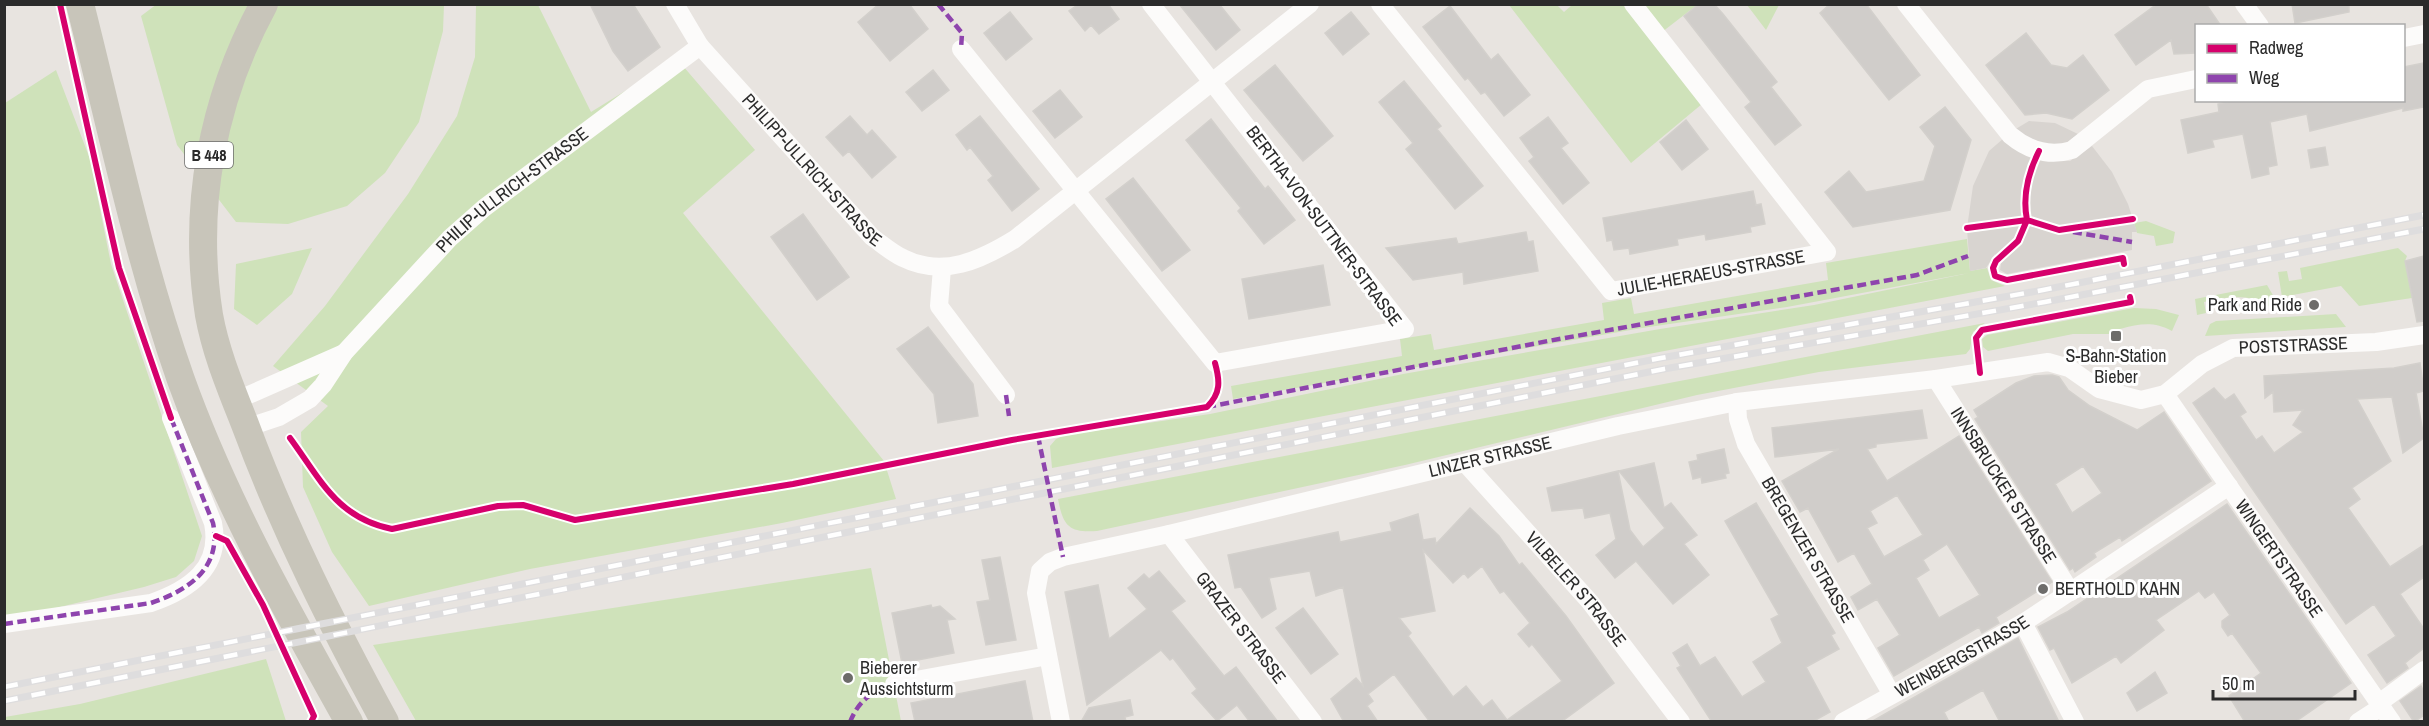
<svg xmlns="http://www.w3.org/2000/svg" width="2429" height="726" font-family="'Archivo Narrow',sans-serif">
	<rect width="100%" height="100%" fill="#e8e4e0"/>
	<path fill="#cfe2ba" d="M 157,4 L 444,5 L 443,31 L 419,122 L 385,173 L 347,206 L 288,224 L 236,222 L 177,145 L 141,16 Z
		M 1614,4 L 1697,5 L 1653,39 L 1702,104 L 1631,163 L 1509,5 L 1557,5 L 1564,12 L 1572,5 Z
		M 476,5 L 538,5 L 591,112 L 677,59 L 755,150 L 683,213 L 884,461 L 896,499 L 782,523 L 530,569 L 369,606 L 332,552 L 303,487 L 301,432 L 328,406 L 273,366 L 325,306 L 408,194 L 457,116 L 475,57 Z
		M 1747,5 L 1779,5 L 1766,30 Z
		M 56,70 L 90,159 L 111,264 L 202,536 L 194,561 L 176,577 L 144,587 L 5,620 L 5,103 Z
		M 2146,221 L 2175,232 L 2173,243 L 2156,246 L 2154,236 L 2137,233 L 2134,223 Z
		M 1967,239 L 1970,271 L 1987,268 L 1991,280 L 2005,286 L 1052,468 L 1050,446 L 1056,439 L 1065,435 L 1210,414 L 1403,374 L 1660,329 L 1814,305 L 1969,273 L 1787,307 L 1642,328 L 1233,399 L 1231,386 L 1402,356 L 1400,339 L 1431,334 L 1434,350 L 1604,320 L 1602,303 L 1631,298 L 1634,314 L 1828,280 L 1826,263 Z
		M 312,248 L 292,294 L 257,325 L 234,309 L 236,264 Z
		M 2398,248 L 2407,256 L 2405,261 L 2412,298 L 2359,306 L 2341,286 L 2282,297 L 2278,272 L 2287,271 L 2289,281 L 2302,279 L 2300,268 Z
		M 2267,285 L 2274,297 L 2270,307 C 2249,293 2229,296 2204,302 L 2206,313 L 2197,315 L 2195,299 Z
		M 2134,308 L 2156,309 L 2179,315 L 2172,331 C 2153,321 2140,324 2120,329 L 2120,334 L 2073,334 L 1988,351 L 1983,347 L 1982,339 L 1987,335 Z
		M 2336,314 L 2346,327 L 2205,336 L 2210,324 L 2216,321 Z
		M 1985,323 L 1973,332 L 1970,349 L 1966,354 L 1819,372 L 1697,395 L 1405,465 L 1097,531 C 1069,533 1063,526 1058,499 Z
		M 871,568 L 901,721 L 416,721 L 373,645 Z
		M 266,659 L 286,721 L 5,721 L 5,717 L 80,704 Z"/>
	<path fill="#d8d4d0" d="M 2029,121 L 2055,123 L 2078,134 L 2066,143 L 2045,146 L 2014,130 Z
		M 2004,138 L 2054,161 L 2070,161 L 2092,146 L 2112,172 L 2128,204 L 2137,232 L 2132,232 L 2132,250 L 2007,274 L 2000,270 L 2001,264 L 1995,254 L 1986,268 L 1970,271 L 1967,228 L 1973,186 L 1989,151 Z"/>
	<path fill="#d0cdca" stroke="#d3d0cc" stroke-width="1.5" fill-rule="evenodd" d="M 590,4 L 633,4 L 660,47 L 628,71 L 613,51 Z
		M 879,4 L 909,4 L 928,29 L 890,61 L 858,22 Z
		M 1079,4 L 1108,4 L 1119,19 L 1099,34 L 1091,25 L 1085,31 L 1069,11 Z
		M 1179,4 L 1219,4 L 1240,30 L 1216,50 Z
		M 1699,4 L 1714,4 L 1723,14 L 1777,82 L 1771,87 L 1801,125 L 1775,145 L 1745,107 L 1751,102 L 1684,16 Z
		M 1830,4 L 1866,4 L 1920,75 L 1889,100 L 1820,13 Z
		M 2157,4 L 2206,4 L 2221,26 L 2196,26 L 2196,53 L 2174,54 L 2171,40 L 2136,65 L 2115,35 Z
		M 2292,4 L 2349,4 L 2349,12 L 2295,23 Z
		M 1450,6 L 1491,60 L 1498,54 L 1530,95 L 1504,116 L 1485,92 L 1481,94 L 1468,78 L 1465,80 L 1423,27 Z
		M 1010,12 L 1032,39 L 1006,60 L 984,33 Z
		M 1351,12 L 1369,34 L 1343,55 L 1325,33 Z
		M 2026,33 L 2051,65 L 2067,68 L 2083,55 L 2109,90 L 2072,119 L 2046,113 L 2025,115 L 1986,65 Z
		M 2424,63 L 2424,107 L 2403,111 L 2403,108 L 2310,131 L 2307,114 L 2270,122 L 2277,165 L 2268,167 L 2269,174 L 2252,178 L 2243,134 L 2212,140 L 2214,147 L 2188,153 L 2181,120 L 2219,112 L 2218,104 L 2237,100 L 2403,100 L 2403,67 Z
		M 1275,65 L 1333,136 L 1303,161 L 1244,90 Z
		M 933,70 L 949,90 L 922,111 L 906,92 Z
		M 1404,81 L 1441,126 L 1437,129 L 1483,186 L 1455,209 L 1406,149 L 1413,143 L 1379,102 Z
		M 1060,90 L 1082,117 L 1055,138 L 1033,111 Z
		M 1945,107 L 1971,140 L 1950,210 L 1853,227 L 1825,192 L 1849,171 L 1866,192 L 1924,181 L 1935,146 L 1920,127 Z
		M 850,116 L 867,135 L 872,130 L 896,157 L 872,178 L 849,151 L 843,156 L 826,137 Z
		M 980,116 L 1039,189 L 1012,211 L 988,180 L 993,176 L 970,147 L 967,150 L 956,135 Z
		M 1548,117 L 1568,143 L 1561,148 L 1589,183 L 1563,204 L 1529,161 L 1534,157 L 1520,138 Z
		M 1211,119 L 1265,189 L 1268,186 L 1295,220 L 1264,244 L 1238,211 L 1241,208 L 1186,140 Z
		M 1686,120 L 1708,149 L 1682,170 L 1660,142 Z
		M 2325,147 L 2328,165 L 2311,168 L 2308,150 Z
		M 1133,178 L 1190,250 L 1162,271 L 1106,199 Z
		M 1753,191 L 1756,205 L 1761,204 L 1765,224 L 1750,227 L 1751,232 L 1706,240 L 1705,234 L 1677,239 L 1678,245 L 1630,254 L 1629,248 L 1614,250 L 1612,240 L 1607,241 L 1603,218 Z
		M 803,214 L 849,277 L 817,300 L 771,237 Z
		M 1526,232 L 1528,242 L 1533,241 L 1538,271 L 1464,284 L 1463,272 L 1413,280 L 1386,248 L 1456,238 L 1458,244 Z
		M 2424,256 L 2424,321 L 2417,322 L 2405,261 Z
		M 1323,265 L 1330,305 L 1249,319 L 1242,279 Z
		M 928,327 L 973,384 L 978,416 L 938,423 L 934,394 L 897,349 Z
		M 2420,363 L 2424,391 L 2416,393 L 2424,438 L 2403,453 L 2392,397 L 2357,399 L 2391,461 L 2352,488 L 2360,499 L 2348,508 L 2390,567 L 2424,545 L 2424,577 L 2400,594 L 2424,629 L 2424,648 L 2405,663 L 2408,668 L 2387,683 L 2368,655 L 2396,636 L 2374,604 L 2346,624 L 2193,403 L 2214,388 L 2225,400 L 2234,394 L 2246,412 L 2240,416 L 2256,440 L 2262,436 L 2274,453 L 2303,432 L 2293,425 L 2303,410 L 2274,412 L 2273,392 L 2265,398 L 2264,376 L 2394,368 Z
		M 2052,375 L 2059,377 L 2068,390 L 2090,406 L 2137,430 L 2164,412 L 2211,481 L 2122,541 L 2120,537 L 2094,553 L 2096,557 L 2075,572 L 2073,568 L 2070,570 L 1975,419 L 1978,417 L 1974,410 L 2016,383 L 2034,376 ZM 2083,466 L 2102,493 L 2072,513 L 2055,484 Z
		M 1922,410 L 1927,438 L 1876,444 L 1876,447 L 1867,449 L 1887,481 L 1959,436 L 2052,582 L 1996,617 L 1999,623 L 1982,633 L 1979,627 L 1894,676 L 1878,648 L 1900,635 L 1877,599 L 1858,610 L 1851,597 L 1872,584 L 1854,553 L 1838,562 L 1808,508 L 1800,512 L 1782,481 L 1839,449 L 1775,457 L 1772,428 ZM 1897,495 L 1923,535 L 1884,557 L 1867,528 L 1877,523 L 1870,511 ZM 1947,544 L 1980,595 L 1939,618 L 1916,578 L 1929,570 L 1923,560 Z
		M 1724,449 L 1729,473 L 1725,474 L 1726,478 L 1702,483 L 1701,477 L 1693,479 L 1689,462 L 1698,460 L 1697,455 Z
		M 1654,463 L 1664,508 L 1671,503 L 1697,535 L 1684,544 L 1709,575 L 1673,604 L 1636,561 L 1615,578 L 1596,555 L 1616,539 L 1610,513 L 1585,518 L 1583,508 L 1552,511 L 1547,488 L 1618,471 L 1630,530 L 1643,547 L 1665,528 L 1619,471 Z
		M 1756,503 L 1835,633 L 1831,635 L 1839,649 L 1806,667 L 1830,712 L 1812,722 L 1712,722 L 1677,668 L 1681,666 L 1673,653 L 1687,644 L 1700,666 L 1715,657 L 1742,697 L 1766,682 L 1753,662 L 1782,643 L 1771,619 L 1779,615 L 1725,521 Z
		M 2227,504 L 2351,683 L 2295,722 L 2245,722 L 2229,696 L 2261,673 L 2232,633 L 2228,636 L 2222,627 L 2222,621 L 2230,615 L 2214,592 L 2205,598 L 2199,591 L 2156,620 L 2164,630 L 2121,663 L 2116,656 L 2072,683 L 2054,648 L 2050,650 L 2038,627 L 2067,612 Z
		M 1470,508 L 1499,536 L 1519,565 L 1522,563 L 1566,616 L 1614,683 L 1561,722 L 1430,722 L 1394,674 L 1368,694 L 1373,701 L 1367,706 L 1378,722 L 1344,722 L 1331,699 L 1356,678 L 1363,686 L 1343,587 L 1316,596 L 1310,571 L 1269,578 L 1276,609 L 1262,618 L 1241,587 L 1235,588 L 1228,555 L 1338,532 L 1340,542 L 1392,531 L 1390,523 L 1418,514 L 1423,540 L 1435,538 L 1436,544 ZM 1423,550 L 1453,583 L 1464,573 L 1468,578 L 1482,566 L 1500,593 L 1504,591 L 1530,623 L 1518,634 L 1529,647 L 1532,644 L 1562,681 L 1507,720 L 1492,700 L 1483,707 L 1466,686 L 1453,697 L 1408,636 L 1411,633 L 1399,618 L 1435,611 Z
		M 1000,557 L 1016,640 L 986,645 L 977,602 L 990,600 L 982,560 Z
		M 1159,571 L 1185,601 L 1171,611 L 1224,676 L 1236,667 L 1278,722 L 1250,722 L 1237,705 L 1217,721 L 1192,693 L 1197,689 L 1173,658 L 1170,660 L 1161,650 L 1087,705 L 1065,592 L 1098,585 L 1109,639 L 1147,609 L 1128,588 L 1144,574 L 1149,579 Z
		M 931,605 L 932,608 L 940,606 L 955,619 L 947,620 L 954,653 L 902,663 L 892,613 Z
		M 1303,608 L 1338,654 L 1311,674 L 1276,628 Z
		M 2018,638 L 2059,722 L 2000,722 L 1983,690 L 1944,712 L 1949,722 L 1871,722 Z
		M 2155,672 L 2167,693 L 2137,711 L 2127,693 Z
		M 1025,681 L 1033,722 L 915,722 L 911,703 Z
		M 2421,686 L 2424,692 L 2424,715 L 2414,722 L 2400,701 Z
		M 1130,700 L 1133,715 L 1125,717 L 1126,722 L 1081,722 L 1089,708 Z"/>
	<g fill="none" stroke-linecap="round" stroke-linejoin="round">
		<g stroke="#fcfbfa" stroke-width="18">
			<path id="s1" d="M 675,4 L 700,46 L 872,237 C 882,244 892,253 903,258 C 943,278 981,260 1015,239 L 1310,4"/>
			<path id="s2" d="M 1380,4 L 1611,291 L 1827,252 L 1633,4"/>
			<path d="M 1906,4 L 2010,135 C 2028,150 2049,157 2072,150 L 2148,89 L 2196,79"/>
			<path d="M 2244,4 L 2260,26"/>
			<path d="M 2404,38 L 2424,34"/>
			<path d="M 961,49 L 1215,363 L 1405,329 L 1151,4"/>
			<path d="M 942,268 L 939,306 L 1006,395"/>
			<path id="s3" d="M 1936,379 L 2071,592"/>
			<path id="s4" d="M 2165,394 L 2392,722"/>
			<path d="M 235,401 L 344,353"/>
			<path id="s5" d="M 1737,402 L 1738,419 L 1746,444 L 1891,693"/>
			<path id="s6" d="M 246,428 L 279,417 L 310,399 L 323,385 L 344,353 L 450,238 L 484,208 L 700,46"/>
			<path id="s7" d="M 1465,463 L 1590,602 L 1681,722"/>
			<path id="s8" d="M 1169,534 L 1313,722"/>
			<path d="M 2023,623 L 2075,722"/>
			<path d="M 4,624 L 151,603 C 189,590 222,568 213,523 L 171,418"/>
			<path d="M 894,684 L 1048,656"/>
			<path d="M 2379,703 L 2424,670"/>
			<path id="s9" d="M 1061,722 L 1036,593 L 1040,571 L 1050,562 L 1063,557 L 1169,534 L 1618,426 L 1737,402 L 1936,379 L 2048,362 L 2069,368 L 2099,389 L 2141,400 L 2165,394 L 2202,364 L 2233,348 L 2376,342 L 2424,335"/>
			<path id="s10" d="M 1843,722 L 2023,623 L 2229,486"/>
			<path d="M 2358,722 L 2381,707"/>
		</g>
		<path stroke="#c8c5ba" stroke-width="28" d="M 80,4 C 112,130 138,258 181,380 C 224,500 287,611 349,722
			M 264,4 C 212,100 192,207 209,315 C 216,354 232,391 246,427 C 284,529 333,626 385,722"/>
		<g stroke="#deddde" stroke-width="7">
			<path id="rail" d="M 4,687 L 1661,358 L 2043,290 L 2424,215
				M 4,701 L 1664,369 L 2045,302 L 2424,229"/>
		</g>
		<use href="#rail" stroke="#fff" stroke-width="4.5" stroke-dasharray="14" stroke-linecap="butt"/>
		<path stroke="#8e44ad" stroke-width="4.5" stroke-dasharray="9 4.5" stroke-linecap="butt" d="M 938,4 L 962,33 L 961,49
			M 2073,232 L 2132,242
			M 1006,395 L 1009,416
			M 1207,407 L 1548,341 L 1917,275 L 1968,256
			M 1038,436 L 1063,557
			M 4,624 L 151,603 C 189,590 222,568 213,523 L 171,418
			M 850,722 C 859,700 872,691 894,684"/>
		<g stroke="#fff" stroke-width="10">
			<path id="cycleway" d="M 60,4 L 119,268 L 171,418
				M 1967,228 L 2027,220 C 2022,195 2028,173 2039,151
				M 2124,264 L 2123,258 L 2007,280 L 1995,276 L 1993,268 L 1996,261 L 2018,241 L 2027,220 L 2059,230 L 2133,219
				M 1980,373 L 1976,338 L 1982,330 L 2131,302 L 2130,297
				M 290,438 C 321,480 337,518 392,529 L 498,506 L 523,505 L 575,520 L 793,484 L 1012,440 L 1207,407 C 1221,393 1220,381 1215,363
				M 216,536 L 227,541 L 263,605 L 314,716 L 311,722"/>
		</g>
		<use href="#cycleway" stroke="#d6006c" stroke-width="6"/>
	</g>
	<g fill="#6d6c6a" stroke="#fff" stroke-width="2">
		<circle cx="2314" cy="305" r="6"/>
		<rect x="2110" y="330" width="12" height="12" rx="3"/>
		<circle cx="2043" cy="589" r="6"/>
		<circle cx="848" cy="678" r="6"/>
	</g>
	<g text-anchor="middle" stroke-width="6" stroke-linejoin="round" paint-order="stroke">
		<rect fill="#fff" stroke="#6b6b6b" stroke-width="1.5" x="185" y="142" width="48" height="26" rx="4.5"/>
		<g font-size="16" font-weight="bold" fill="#2b2b2b">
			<text x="209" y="161">B 448</text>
		</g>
		<g font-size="18" fill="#2b2b2b" stroke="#fff">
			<text dy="6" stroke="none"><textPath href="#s1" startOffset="216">PHILIPP-ULLRICH-STRASSE</textPath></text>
			<text dy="6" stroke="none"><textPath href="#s6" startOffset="363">PHILIP-ULLRICH-STRASSE</textPath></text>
			<text transform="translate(1324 226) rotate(53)" y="6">BERTHA-VON-SUTTNER-STRASSE</text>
			<text dy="6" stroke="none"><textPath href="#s2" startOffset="470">JULIE-HERAEUS-STRASSE</textPath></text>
			<text dy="6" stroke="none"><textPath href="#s9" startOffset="1456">POSTSTRASSE</textPath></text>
			<text dy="6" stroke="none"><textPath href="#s9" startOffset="620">LINZER STRASSE</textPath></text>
			<text dy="6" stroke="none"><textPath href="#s3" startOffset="126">INNSBRUCKER STRASSE</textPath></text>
			<text dy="6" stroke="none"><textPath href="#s5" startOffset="166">BREGENZER STRASSE</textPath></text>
			<text dy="6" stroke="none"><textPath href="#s4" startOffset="200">WINGERTSTRASSE</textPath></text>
			<text dy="6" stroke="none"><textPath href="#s7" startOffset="168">VILBELER STRASSE</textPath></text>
			<text dy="6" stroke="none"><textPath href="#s8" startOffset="118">GRAZER STRASSE</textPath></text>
			<text dy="6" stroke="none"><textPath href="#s10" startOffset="136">WEINBERGSTRASSE</textPath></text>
		</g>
		<g font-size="18" fill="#2b2b2b" stroke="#fff" text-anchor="start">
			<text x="2302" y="311" text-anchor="end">Park and Ride</text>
			<text x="2116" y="362" text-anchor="middle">S-Bahn-Station<tspan x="2116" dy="21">Bieber</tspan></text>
			<text x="2055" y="595">BERTHOLD KAHN</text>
			<text x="860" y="674">Bieberer<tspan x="860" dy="21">Aussichtsturm</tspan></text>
		</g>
	</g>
	<rect width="2429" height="726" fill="none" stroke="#2b2b2b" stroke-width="12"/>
	<rect x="2195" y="24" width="210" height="78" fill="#ffffff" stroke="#aaaaaa" stroke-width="1.5"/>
	<rect x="2207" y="44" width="30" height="9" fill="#d6006c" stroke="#aaaaaa" stroke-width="1.5"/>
	<text x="2249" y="54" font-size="18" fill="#2b2b2b">Radweg</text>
	<rect x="2207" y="74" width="30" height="9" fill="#8e44ad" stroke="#aaaaaa" stroke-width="1.5"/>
	<text x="2249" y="84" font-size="18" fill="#2b2b2b">Weg</text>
	<path d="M2213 690v9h142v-9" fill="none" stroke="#2b2b2b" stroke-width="3"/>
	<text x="2222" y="690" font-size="18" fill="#2b2b2b" stroke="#ffffff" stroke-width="4.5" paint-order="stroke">50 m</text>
</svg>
